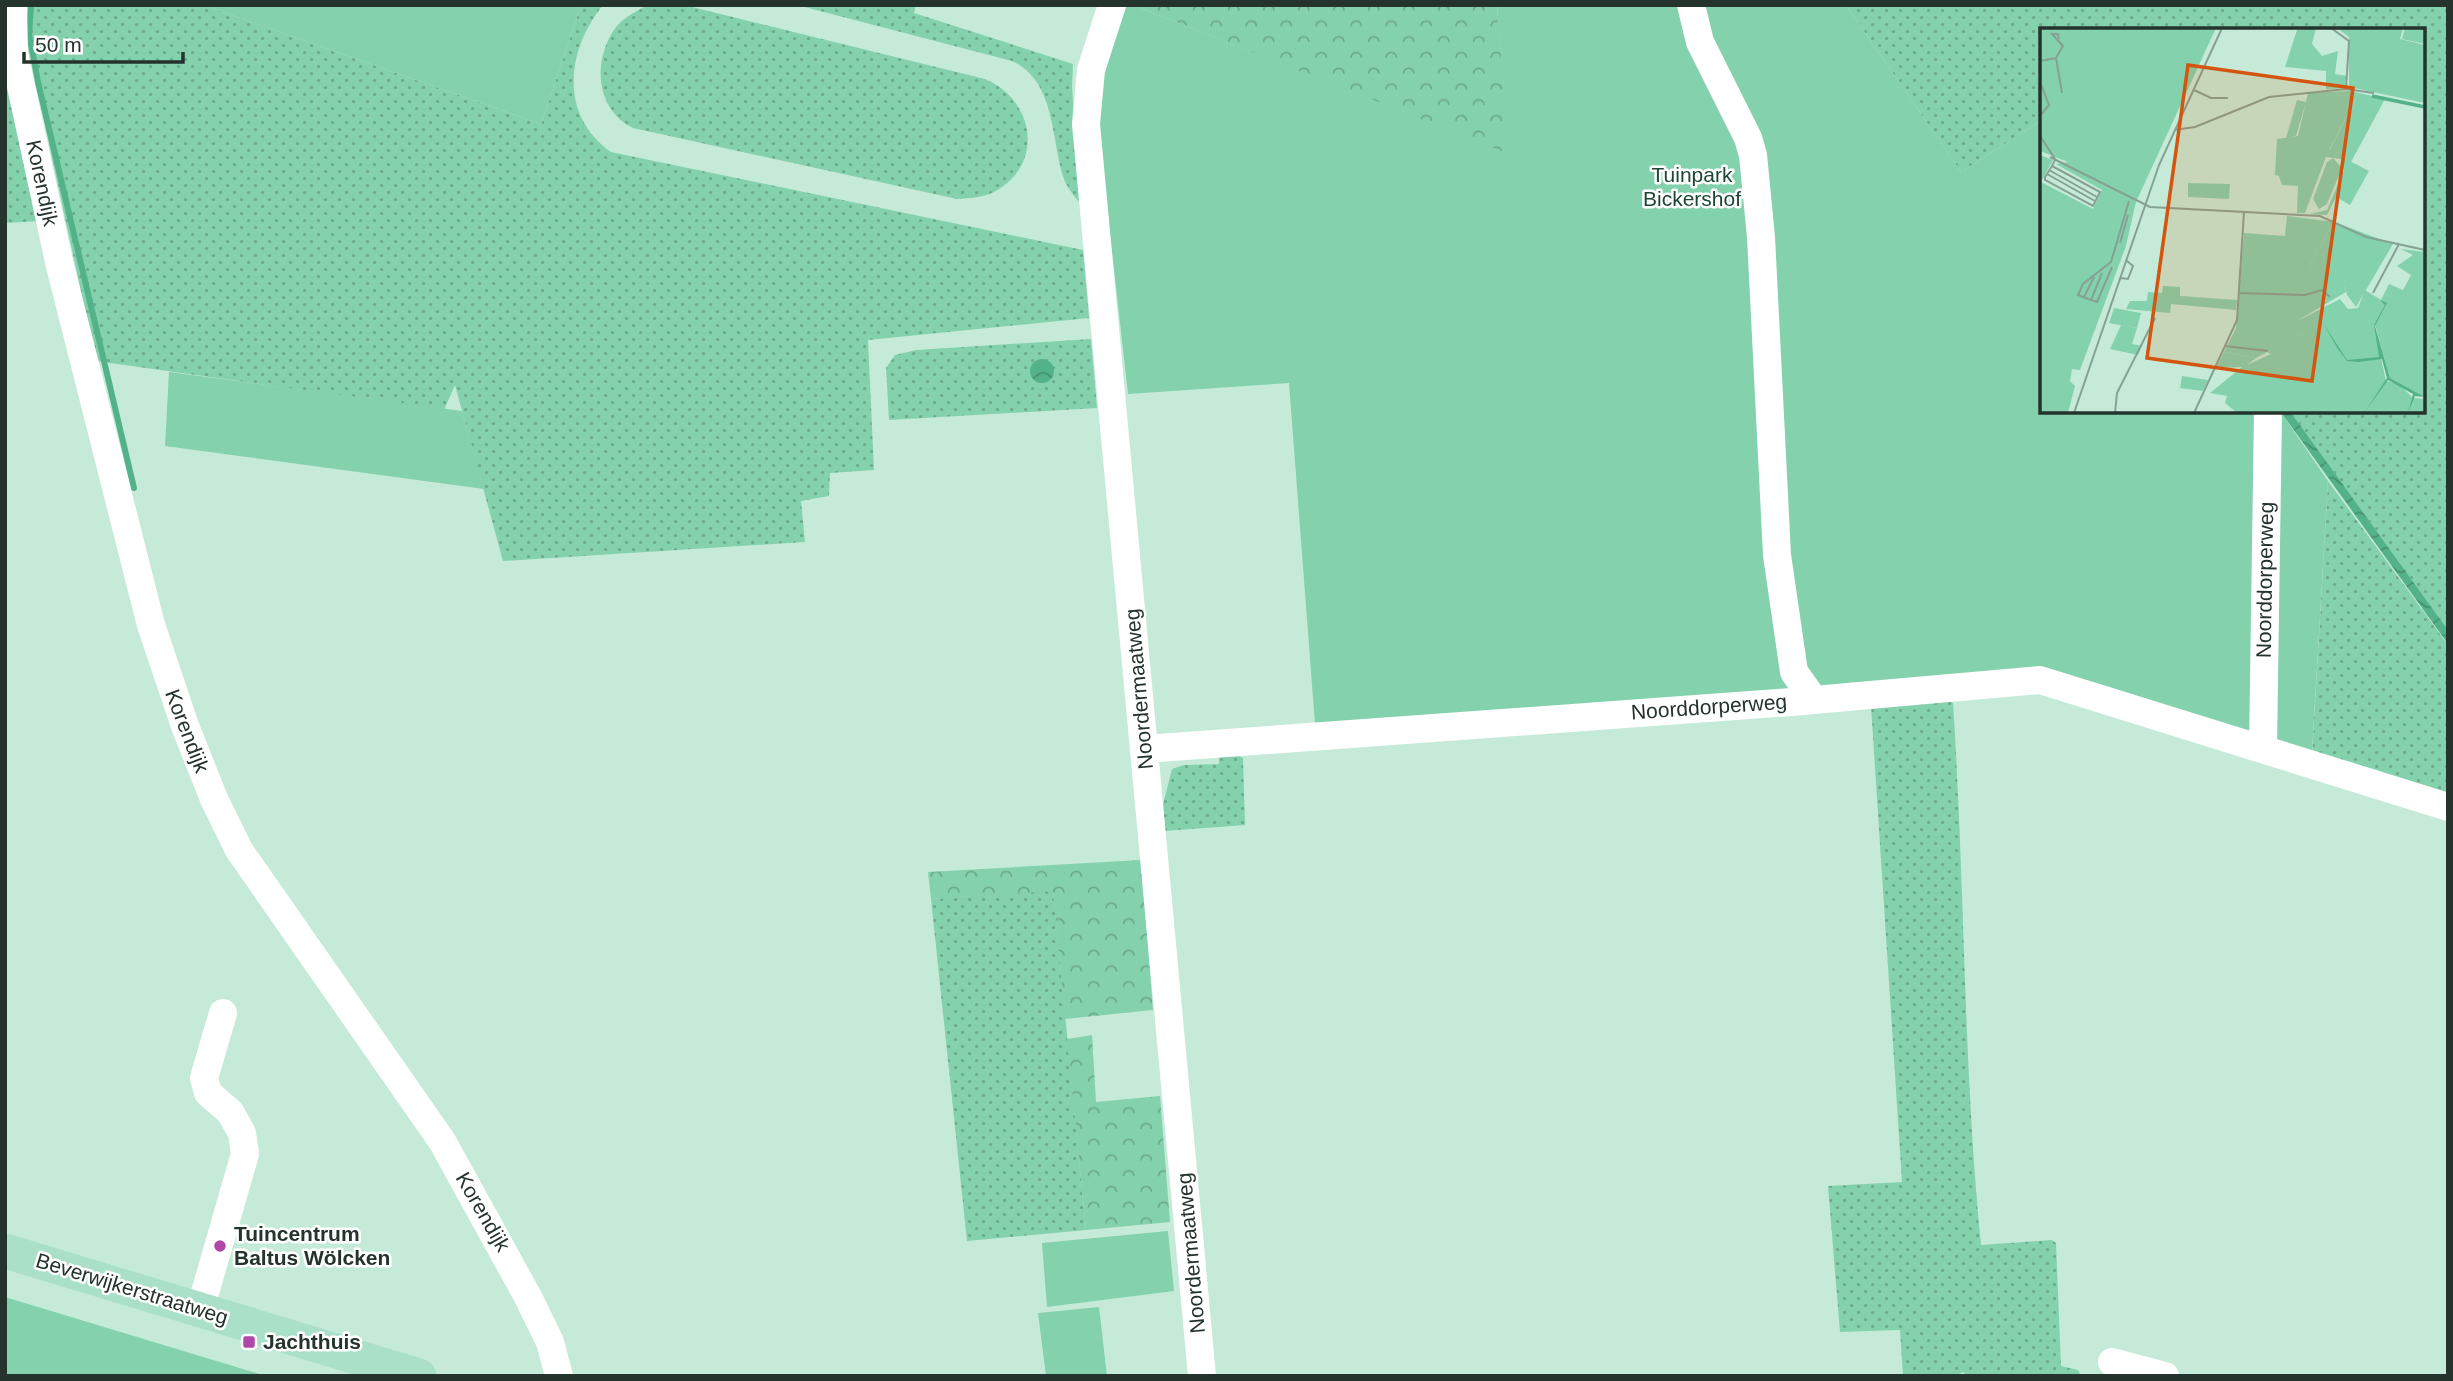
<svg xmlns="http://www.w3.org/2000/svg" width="2453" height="1381" font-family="Helvetica,sans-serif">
	<defs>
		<pattern id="grass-dots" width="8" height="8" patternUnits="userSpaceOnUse" patternTransform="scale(1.75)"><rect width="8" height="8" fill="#84d1ad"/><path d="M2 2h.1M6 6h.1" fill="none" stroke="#6caa8d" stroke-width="1.8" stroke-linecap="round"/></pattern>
		<pattern id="forest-crowns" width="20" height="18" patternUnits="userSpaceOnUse" patternTransform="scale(1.75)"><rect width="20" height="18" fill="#84d1ad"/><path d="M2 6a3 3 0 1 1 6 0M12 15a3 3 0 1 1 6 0" fill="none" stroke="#6caa8d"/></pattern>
		<pattern id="water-waves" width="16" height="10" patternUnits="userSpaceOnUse" patternTransform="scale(1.75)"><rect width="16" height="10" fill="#53b289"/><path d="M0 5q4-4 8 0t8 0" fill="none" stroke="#459170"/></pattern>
	</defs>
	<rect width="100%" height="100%" fill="#c5ebd8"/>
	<path fill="url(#grass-dots)" d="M 31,5 L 203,5 L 541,124 L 581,5 L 603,5 C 566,51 559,115 611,152 L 1083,250 L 1089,318 L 868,340 L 874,470 L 830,473 L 829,496 L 801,501 L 805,542 L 503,561 L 455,385 L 444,410 L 96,361 L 38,93 L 29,34 Z
		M 648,5 L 684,5 L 985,79 C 1035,100 1045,165 994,192 C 982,198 969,198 957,199 L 633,128 C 595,109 592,60 616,27 C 624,17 637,11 648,5 Z
		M 797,5 L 916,5 L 914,13 L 1073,64 L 1072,87 L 1080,203 C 1073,195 1066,186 1063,176 C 1051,136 1055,81 1012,61 Z
		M 1846,5 L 2448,5 L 2448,630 L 2290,411 L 2423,411 L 2423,30 L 2042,30 L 2042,120 L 1961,172 Z
		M 5,74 L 40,221 L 5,223 Z
		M 1091,339 L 1097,408 L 889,420 L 886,368 L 895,355 L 916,350 Z
		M 2328,481 L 2448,645 L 2448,795 L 2312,755 Z
		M 1939,696 L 1953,703 C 1965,884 1963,1065 1981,1245 L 2052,1240 L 2056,1243 L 2061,1366 L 2078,1370 L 2081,1376 L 1965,1376 L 1964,1372 L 1953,1376 L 1903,1376 L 1900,1330 L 1840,1332 L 1828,1186 L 1902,1182 L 1871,706 Z
		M 1219,752 L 1234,753 L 1243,758 L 1245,825 L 1164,831 L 1161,812 L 1172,769 L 1184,765 L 1219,764 Z
		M 1053,890 L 1086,1230 L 967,1241 L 931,899 Z"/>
	<path fill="url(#forest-crowns)" d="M 1133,5 L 1497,5 L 1510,155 Z
		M 1141,860 L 1153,1010 L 1065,1019 L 1053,891 L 931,899 L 928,872 Z
		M 1092,1035 L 1096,1102 L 1160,1096 L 1170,1222 L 1086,1230 L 1067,1039 Z"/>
	<path fill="#84d1ad" d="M 203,5 L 581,5 L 541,124 Z
		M 1121,5 L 1133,5 L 1509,154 L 1497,5 L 1846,5 L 1961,172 L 2042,120 L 2042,411 L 2261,411 L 2259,736 L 2103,685 L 1315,724 L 1289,383 L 1128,394 L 1098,127 L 1104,76 Z
		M 169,372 L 462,411 L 484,489 L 165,446 Z
		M 2280,411 L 2328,481 L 2312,751 L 2279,743 L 2271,737 Z
		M 1168,1231 L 1174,1291 L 1047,1307 L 1042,1243 Z
		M 5,1297 L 266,1376 L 5,1376 Z
		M 1099,1307 L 1107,1376 L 1046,1376 L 1038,1313 Z"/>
	<path fill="url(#water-waves)" d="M1030 371a12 12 0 1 1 24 0a12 12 0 1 1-24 0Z
		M 2280,411 L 2290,411 L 2448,630 L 2448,644 Z"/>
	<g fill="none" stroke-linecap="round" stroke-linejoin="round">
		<path stroke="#53b289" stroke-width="6" d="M 31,5 L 29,34 L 38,82 L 134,488"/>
		<path stroke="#fff" stroke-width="28" d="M 13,5 L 14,54 L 60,266 L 151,625 L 185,726 L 214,799 L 239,850 L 442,1141 L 528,1297 L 550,1342 L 559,1376
			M 1112,5 L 1091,70 L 1086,124 L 1202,1376
			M 1691,5 L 1700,42 L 1748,138 L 1753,155 L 1761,237 L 1777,555 L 1794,672 L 1814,700
			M 2263,748 L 2268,411
			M 1145,749 L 1791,702 L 2040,680 L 2448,807
			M 200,1310 L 245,1154 L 242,1133 L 230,1112 L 208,1093 L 204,1078 L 223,1013
			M 2112,1362 L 2165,1376"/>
		<path stroke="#aae0c8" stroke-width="35" d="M 5,1251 L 419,1376"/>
	</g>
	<g fill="#b047a9" stroke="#fff" stroke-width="2.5">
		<circle cx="220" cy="1246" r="7"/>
		<rect x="242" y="1335" width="14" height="14" rx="3.5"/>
	</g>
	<g text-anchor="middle" stroke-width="5" stroke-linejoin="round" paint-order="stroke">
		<g font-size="21" fill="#1d4634" stroke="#fff">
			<text x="1692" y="182">Tuinpark<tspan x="1692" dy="24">Bickershof</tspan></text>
		</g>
		<g font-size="21" fill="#24332b" stroke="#fff">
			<text transform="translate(42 183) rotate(78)" y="7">Korendijk</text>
			<text transform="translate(2265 580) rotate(-89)" y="7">Noorddorperweg</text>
			<text transform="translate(1139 689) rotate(-95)" y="7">Noordermaatweg</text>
			<text transform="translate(1709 707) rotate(-4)" y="7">Noorddorperweg</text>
			<text transform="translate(187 731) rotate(69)" y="7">Korendijk</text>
			<text transform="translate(483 1212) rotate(60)" y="7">Korendijk</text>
			<text transform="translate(1191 1253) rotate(-95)" y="7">Noordermaatweg</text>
			<text transform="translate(132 1289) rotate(17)" y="7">Beverwijkerstraatweg</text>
		</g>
		<g font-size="21" font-weight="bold" fill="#24332b" stroke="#fff" text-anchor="start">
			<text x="234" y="1241">Tuincentrum<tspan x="234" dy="24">Baltus Wölcken</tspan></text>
			<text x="263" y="1349">Jachthuis</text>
		</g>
	</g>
	<g transform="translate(2040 28)">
		<rect width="385" height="385" fill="#c5ebd8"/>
		<path d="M 276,0 L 272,16 L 282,28 L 298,23 L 295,46 L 307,48 L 304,60 L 286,61 L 286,43 L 245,39 L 257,2 ZM 308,63 L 319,65 L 289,122 L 329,143 L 310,177 L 296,169 L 287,187 L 270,186 L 287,182 L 304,142 L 301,131 L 286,129 L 265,185 L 257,185 L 258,158 L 242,157 L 239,148 L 235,147 L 237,111 L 258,108 L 268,65 ZM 293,130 L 302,140 L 287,176 L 279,181 L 273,171 L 287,134 ZM 148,155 L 190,156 L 189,171 L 148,169 ZM 361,221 L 385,224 L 385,369 L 350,350 L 335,296 L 347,276 L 334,297 L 346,353 L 359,356 L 373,370 L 385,371 L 385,385 L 197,385 L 185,375 L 187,368 L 170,365 L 202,339 L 176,340 L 184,324 L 216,330 L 207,337 L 231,326 L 228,325 L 239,298 L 256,309 L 265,304 L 259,292 L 300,271 L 308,281 L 318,280 L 325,262 L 341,272 L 349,256 L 363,262 L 371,247 L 357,238 L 373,227 ZM 123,258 L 140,259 L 140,268 L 197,272 L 196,282 L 131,276 L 130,285 L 86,281 L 90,273 L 107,273 L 108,264 L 122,265 ZM 81,297 L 97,300 L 92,316 L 102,318 L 98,327 L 70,321 ZM 142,348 L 168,352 L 163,363 L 140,360 Z" fill="#84d1ad"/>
		<path d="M 297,0 L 363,0 L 360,11 L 385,17 L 385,75 L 309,59 L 309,9 ZM 294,194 L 353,216 L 316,279 L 307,267 L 303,246 L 269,238 ZM 74,280 L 101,285 L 97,300 L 69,295 Z" fill="#84d1ad"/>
		<path d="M 0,0 L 176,0 L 96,174 L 86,218 L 40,342 L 32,341 L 30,353 L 35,358 L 28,385 L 0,385 L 0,127 L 13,132 L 1,154 L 53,181 L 62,162 L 16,136 L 28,134 L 0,123 ZM 365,0 L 385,0 L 385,16 L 362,11 ZM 319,65 L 345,71 L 311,134 L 289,123 ZM 257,72 L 266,74 L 256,108 L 246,110 ZM 247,188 L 294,194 L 269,238 L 298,242 L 304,247 L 306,264 L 260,291 L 265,304 L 256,309 L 239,299 L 229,323 L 216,330 L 184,324 L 196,300 L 204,205 L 245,208 Z" fill="#84d1ad"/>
		<path d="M 340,272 L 347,275 L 335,298 L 350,350 L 385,369 L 375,368 L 368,385 L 373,366 L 348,352 L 324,385 L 347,350 L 342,331 L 319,334 L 307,333 L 298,321 L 283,295 L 307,332 L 339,329 L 334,297 L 345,277 Z" fill="#53b289"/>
		<path fill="none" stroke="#53b289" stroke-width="3.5" d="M 332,68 L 385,79"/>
		<path fill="none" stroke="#85a193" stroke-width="2" d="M 291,0 L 309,13 L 306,61M 16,30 L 23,18 L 12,6 L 18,6 L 19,11M 0,33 L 16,30 L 22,65M 0,54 L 9,77 L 0,88M 154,62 L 171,70 L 188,70M 134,102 L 155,99 L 229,69 L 306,61 L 334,65M 0,108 L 15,131M 10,129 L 110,179 L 280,188 L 326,209 L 385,222M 12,138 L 60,164 L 53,178 L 5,152 L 5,149 L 7,146 L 12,138 L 15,132M 9,142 L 57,169M 7,146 L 55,173M 80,215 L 88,187M 62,245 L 51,272 L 57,274 L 72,239M 81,250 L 88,251 L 93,238 L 87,233M 200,265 L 265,267 L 282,262 L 290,269M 333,265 L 359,216M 44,269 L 54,249M 51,272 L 38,267 L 43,256 L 71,234 L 89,173M 185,318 L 228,323M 34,385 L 119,137 L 182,0M 75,385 L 77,365 L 115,290M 154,385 L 197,292 L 204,184"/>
		<path fill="#d4550f" fill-opacity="0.15" stroke="#d4550f" stroke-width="3.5" d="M 148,37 L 313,60 L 272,353 L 107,330 Z"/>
		<rect width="385" height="385" fill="none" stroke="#24332b" stroke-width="3.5"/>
	</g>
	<rect width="2453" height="1381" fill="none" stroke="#24332b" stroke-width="14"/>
	<path d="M24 52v10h159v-10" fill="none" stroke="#24332b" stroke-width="3.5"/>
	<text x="35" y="52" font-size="21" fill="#24332b" stroke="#ffffff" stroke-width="5" paint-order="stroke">50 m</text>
</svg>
